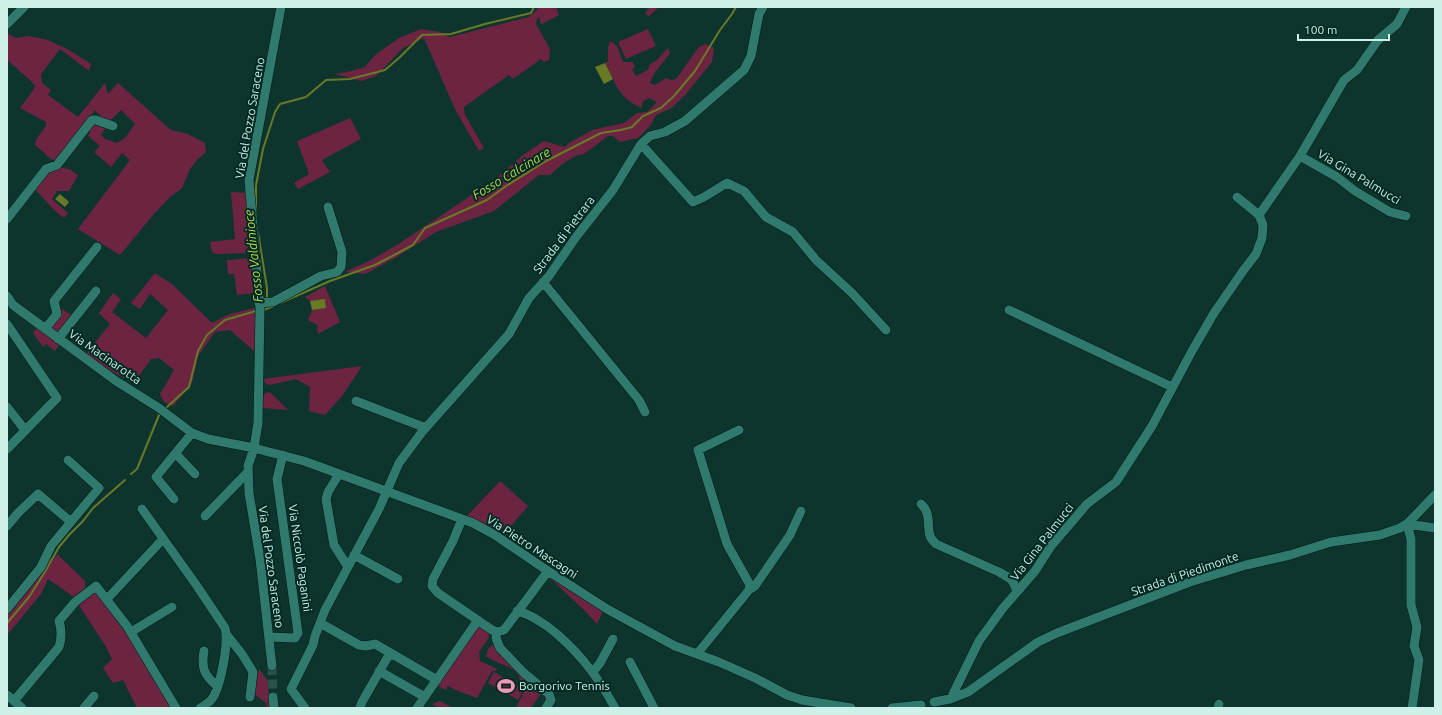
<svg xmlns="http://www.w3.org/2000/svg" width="1442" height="715" font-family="Ubuntu,sans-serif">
	<rect width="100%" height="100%" fill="#0d352e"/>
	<path fill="#6d2440" d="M 539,7 L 556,7 L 559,15 L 542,24 L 540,23 L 540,17 L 537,19 L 536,24 L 550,49 L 549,60 L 544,62 L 541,59 L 513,79 L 509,75 L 464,107 L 465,115 L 484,148 L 479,151 L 455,109 L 424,38 L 403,48 L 376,76 L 361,81 L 335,74 L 351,71 L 365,67 L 375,55 L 399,38 L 421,29 L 440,32 L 450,37 L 529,17 L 536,11 Z
		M 649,7 L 659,7 L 649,16 L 645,14 Z
		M 648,29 L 656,46 L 626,59 L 618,42 Z
		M 7,33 L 16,38 L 29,36 L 48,40 L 69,50 L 91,64 L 89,71 L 60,49 L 41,74 L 42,83 L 51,90 L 48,95 L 78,117 L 105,83 L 108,94 L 118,83 L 171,130 L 188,134 L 205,143 L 206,152 L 198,159 L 190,169 L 182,188 L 170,197 L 153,215 L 120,255 L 78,229 L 130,160 L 122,153 L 111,167 L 94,152 L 100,146 L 88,136 L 90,132 L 87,130 L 93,123 L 107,126 L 101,135 L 105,139 L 117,143 L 125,138 L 135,124 L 121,110 L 109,122 L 101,117 L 95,110 L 56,160 L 51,159 L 35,145 L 37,138 L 46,126 L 46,122 L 20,108 L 34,89 L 35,86 L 29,79 L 7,60 Z
		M 610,41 L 617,46 L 623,62 L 633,62 L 635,68 L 632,69 L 636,76 L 648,70 L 650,64 L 656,61 L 668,48 L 670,53 L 654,74 L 650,83 L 655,85 L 666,78 L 671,80 L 676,79 L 699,47 L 706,44 L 714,48 L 712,62 L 686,94 L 672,108 L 656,115 L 650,126 L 638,138 L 620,142 L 613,136 L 608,136 L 584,154 L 575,156 L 561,165 L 550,175 L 539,175 L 494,211 L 436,232 L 395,258 L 365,274 L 345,272 L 369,261 L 397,245 L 494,180 L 523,155 L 544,141 L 565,147 L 569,143 L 592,130 L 624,123 L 637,113 L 647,112 L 657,102 L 649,98 L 643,101 L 641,108 C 617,96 617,85 605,63 L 608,61 L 608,47 Z
		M 350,118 L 361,139 L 322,160 L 330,172 L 298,189 L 294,183 L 309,174 L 297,141 Z
		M 57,167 L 69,169 L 78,175 L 69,191 L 57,191 L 52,199 L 68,213 L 64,218 L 54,210 L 34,188 L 45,173 Z
		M 231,192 L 247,193 L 252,250 L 251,253 L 216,254 L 212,252 L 210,242 L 235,239 Z
		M 253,258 L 254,293 L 237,295 L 234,274 L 228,274 L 227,260 Z
		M 155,273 L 173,285 L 212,323 L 230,314 L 254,308 L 257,336 L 254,351 L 230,330 L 215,332 L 198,356 L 192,383 L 173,406 L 164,402 L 160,394 L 174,370 L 159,358 L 151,359 L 134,383 L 111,371 L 86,354 L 110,324 L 99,313 L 113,293 L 121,299 L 112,312 L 146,338 L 168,310 L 150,294 L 140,309 L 131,303 Z
		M 325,286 L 340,322 L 318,334 L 317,325 L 308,320 L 312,310 L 326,308 L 325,300 L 310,301 L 305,297 Z
		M 62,309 L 73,316 L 59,335 L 49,327 Z
		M 37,327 L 59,345 L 55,351 L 46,344 L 43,347 L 33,333 Z
		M 362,366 L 342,396 L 325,415 L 309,411 L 310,387 L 296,379 L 270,385 L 266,384 L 263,379 Z
		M 267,392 L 271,393 L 288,410 L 262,408 L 263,396 Z
		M 500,481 L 528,506 L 503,535 L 491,527 L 467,516 Z
		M 57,554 L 85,581 L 85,588 L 74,597 L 48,579 L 41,594 L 7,635 L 7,614 L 51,558 L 53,561 Z
		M 551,576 L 603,611 L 597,624 L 586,612 L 550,578 Z
		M 95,591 L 137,649 L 171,708 L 137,708 L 123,680 L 113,683 L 103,668 L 112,659 L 105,645 L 78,604 Z
		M 478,625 C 496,635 488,638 479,652 L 480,661 L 497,669 L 496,671 L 492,671 L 477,698 L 458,691 L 448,686 L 446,690 L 438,686 Z
		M 493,644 L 496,645 L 542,692 L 531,708 L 516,708 L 526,688 L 519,684 C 519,682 520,680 519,677 C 517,667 494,663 486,656 L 488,649 Z
		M 259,669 L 268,681 L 269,708 L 267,708 L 266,703 L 254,694 Z
		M 494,672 L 524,689 L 518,700 L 488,683 Z
		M 440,701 L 453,708 L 439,708 L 432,704 Z"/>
	<path fill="#697a27" d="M 605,63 L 613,79 L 604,84 L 595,67 Z
		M 60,194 L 69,202 L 65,207 L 55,199 Z
		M 325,299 L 326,308 L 312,310 L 310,301 Z"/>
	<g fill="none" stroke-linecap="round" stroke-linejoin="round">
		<path stroke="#697a27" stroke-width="2" d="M 256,214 L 256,185 L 263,149 L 275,112 L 280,104 L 306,97 L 326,80 L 350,79 L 385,70 L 400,57 L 422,35 L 451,34 L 485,24 L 531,13 L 534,7
			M 258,232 L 267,288 L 267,299
			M 280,303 L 330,281 L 375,265 L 396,254 L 413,245 L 425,228 L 487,200 L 506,186 L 546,161 L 601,133 L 621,130 L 632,127 L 643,116 L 661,108 L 674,96 L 695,71 L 720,30 L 732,14 L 736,7
			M 263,310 L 274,306
			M 167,407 L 189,387 L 198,351 L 207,335 L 225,320 L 256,311
			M 131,474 L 137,469 L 159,415
			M 7,623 L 29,597 L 43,575 L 59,547 L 69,535 L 83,521 L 93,508 L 125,480"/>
		<path stroke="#2a514a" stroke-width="9" stroke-dasharray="9 4.5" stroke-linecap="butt" d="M 272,666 L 273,697"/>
		<g stroke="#041a16" stroke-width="10">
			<path id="minor" d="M 7,24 L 24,7
				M 641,144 L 693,202 L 704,197 L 727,183 L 744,191 L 766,217 L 793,232 L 816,260 L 852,293 L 886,330
				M 1300,156 L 1337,177 L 1355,191 L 1390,212 L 1406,216
				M 1259,215 L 1300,156 L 1344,80 L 1357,70 L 1378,40 L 1397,24 L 1406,7
				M 7,219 L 46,169 L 57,165 L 92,120 L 96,120 L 113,126
				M 543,282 L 639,400 L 645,412
				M 7,296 L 13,305 L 62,341 L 116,381 L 159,408 L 192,433 L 208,439 L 254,448 L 304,461 L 473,523 L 495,535 L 545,569 L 607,609 L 675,646 L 719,662 L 755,678 L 787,695 L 802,700 L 851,708
				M 259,303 L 273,302 L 321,276 L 337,272 L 341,267 L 342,252 L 328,207
				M 1009,310 L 1172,387
				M 7,324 L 57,398 L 7,449
				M 45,329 L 57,314 L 54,301 L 97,247
				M 58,339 L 96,291
				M 356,401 L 426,428
				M 7,407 L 25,430
				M 176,454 L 195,474
				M 174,499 L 156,477 L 192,433
				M 921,504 C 931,512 927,526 930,536 C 931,539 934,542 936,544 L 999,572 L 1011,579 L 1015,586 L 1017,592
				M 142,509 L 197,586 L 225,628 C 229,643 221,682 214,696 C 211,701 206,705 200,708
				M 205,516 L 248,472
				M 462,519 L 453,541 L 433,579 L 432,586 L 438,593 L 492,630 L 497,632 L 504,630 L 548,571
				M 7,526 L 18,513 L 38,494 L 71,522
				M 354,555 L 398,579
				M 348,567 L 379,509 L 399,463 L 422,432 L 509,334 L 529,298 L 549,276 L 576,237 L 613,190 L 641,144 L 650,136 L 665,132 L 685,121 L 744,70 L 751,56 L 759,14 L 763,7
				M 749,590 L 755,586 L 790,535 L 801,511
				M 107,599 L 163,539
				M 7,609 L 41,567 L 51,546 L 99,488 L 68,460
				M 517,611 C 529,613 537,620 547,626 C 576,648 598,676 615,708
				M 320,623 L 359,645 L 366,646 L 375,644 L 437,680
				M 131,632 L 172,607
				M 497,632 L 496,638 L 500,648 L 524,673 L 549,694 L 551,700 L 546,708
				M 227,635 L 242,654 L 253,672 L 250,697
				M 269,637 L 295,638 L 298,633 L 277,479 L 283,455
				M 204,651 C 201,668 204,675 217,686
				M 697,654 L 749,590 L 750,585 L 727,544 L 698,450 L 739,430
				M 630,662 L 654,708
				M 272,666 L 260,559 L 249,493 L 248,466 L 254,448 L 258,423 L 260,309 L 249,180 L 281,7
				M 379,671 L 425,697
				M 593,672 L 600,663 L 613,639
				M 7,695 L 22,708
				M 273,697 L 274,708
				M 953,698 L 953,694 L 979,641 L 1003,608 L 1017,592 L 1035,571 L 1051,546 L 1087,504 L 1116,482 L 1152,426 L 1192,351 L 1214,313 L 1243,271 L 1256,254 L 1262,238 L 1263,225 L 1259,215 L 1237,197
				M 14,701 L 59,647 C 62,637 62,630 59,621 L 75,602 L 96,586 L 127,626 L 176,708
				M 934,702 L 950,699 L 968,692 L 1038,642 L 1057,633 L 1190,582 L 1246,565 L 1290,555 L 1331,542 L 1380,535 L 1400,528 L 1407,524 L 1435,495
				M 84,708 L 94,696
				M 305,708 L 291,689 L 313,645 L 315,636 L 325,610 L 348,567 L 334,545 L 326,499 L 328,492 L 339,474
				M 360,708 L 362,702 L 390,653
				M 417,708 L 478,620
				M 892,708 L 921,705
				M 1218,708 L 1219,704
				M 1412,708 L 1419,660 L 1414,646 L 1417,627 L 1411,605 L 1411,539 L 1407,524 L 1435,528"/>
		</g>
		<use href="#minor" stroke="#30796d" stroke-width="9"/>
	</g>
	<defs>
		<g id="stadium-bare" transform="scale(1.38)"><path d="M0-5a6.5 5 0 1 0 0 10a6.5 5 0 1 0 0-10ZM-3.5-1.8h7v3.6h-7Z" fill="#f09ab4" stroke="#012a24" stroke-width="2.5" paint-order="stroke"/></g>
	</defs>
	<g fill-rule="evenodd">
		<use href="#stadium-bare" x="506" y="686"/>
	</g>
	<g text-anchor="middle" stroke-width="4" stroke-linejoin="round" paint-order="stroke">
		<g font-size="12" fill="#cdf0e8" stroke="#012a24">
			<text transform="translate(250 118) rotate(-80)" y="4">Via del Pozzo Saraceno</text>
			<text transform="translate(1359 177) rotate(31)" y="4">Via Gina Palmucci</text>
			<text transform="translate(564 235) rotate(-53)" y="4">Strada di Pietrara</text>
			<text transform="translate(105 357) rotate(35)" y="4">Via Macinarotta</text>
			<text transform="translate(1042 542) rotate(-52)" y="4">Via Gina Palmucci</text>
			<text transform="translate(532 547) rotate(33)" y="4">Via Pietro Mascagni</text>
			<text transform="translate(300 558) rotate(82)" y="4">Via Niccolò Paganini</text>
			<text transform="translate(271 567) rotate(82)" y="4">Via del Pozzo Saraceno</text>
			<text transform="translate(1185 574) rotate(-19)" y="4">Strada di Piedimonte</text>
		</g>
		<g font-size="12" fill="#cdf0e8" stroke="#012a24" text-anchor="start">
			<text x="519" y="690">Borgorivo Tennis</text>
		</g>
		<g font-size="13" font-style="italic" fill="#bad84b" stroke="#012a24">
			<text transform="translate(511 173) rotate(-31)" y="5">Fosso Calcinare</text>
			<text transform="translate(253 256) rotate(-96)" y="5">Fosso Valdinioce</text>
		</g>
	</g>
	<rect width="1442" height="715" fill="none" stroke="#cdf0e8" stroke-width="16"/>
	<path d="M1298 34v6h91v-6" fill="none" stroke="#cdf0e8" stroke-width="2"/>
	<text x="1304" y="34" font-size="12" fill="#cdf0e8" stroke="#012a24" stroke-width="3" paint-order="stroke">100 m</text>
</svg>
